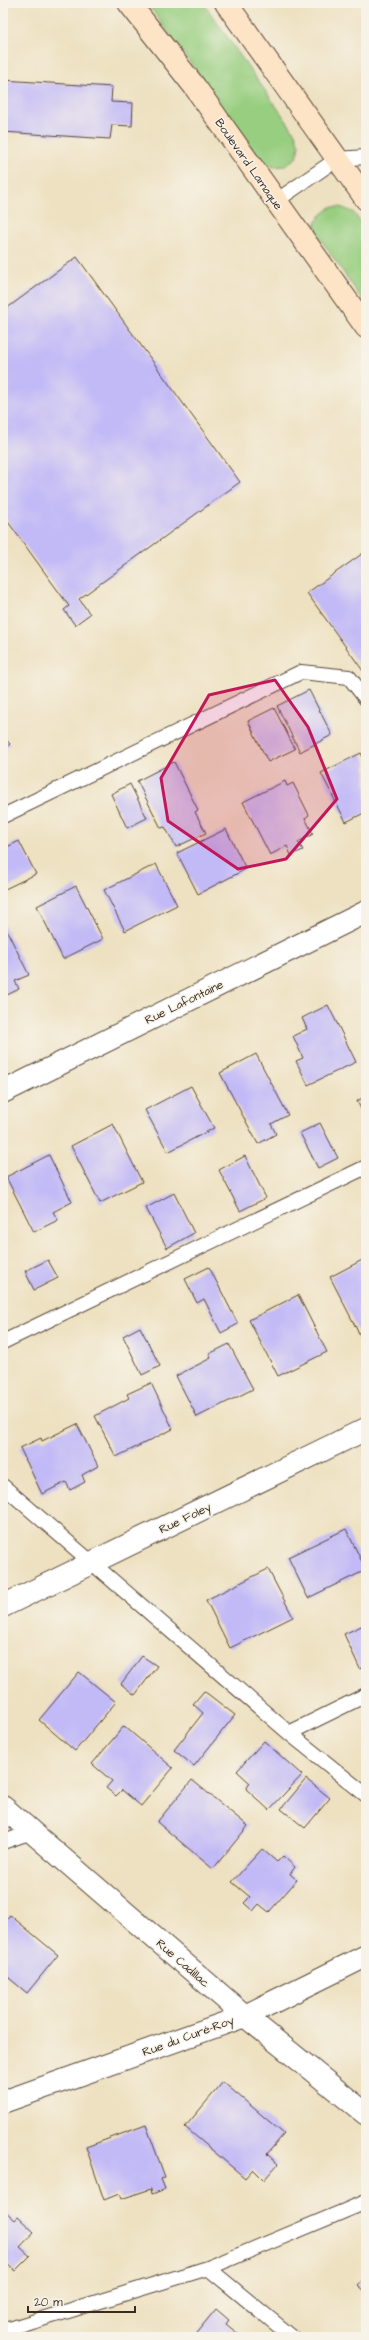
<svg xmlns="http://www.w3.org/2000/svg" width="369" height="2340" font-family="'Architects Daughter',sans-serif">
	<rect width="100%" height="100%" fill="#f7f3e8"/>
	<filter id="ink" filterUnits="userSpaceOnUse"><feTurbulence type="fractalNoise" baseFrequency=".025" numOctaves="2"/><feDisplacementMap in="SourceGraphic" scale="8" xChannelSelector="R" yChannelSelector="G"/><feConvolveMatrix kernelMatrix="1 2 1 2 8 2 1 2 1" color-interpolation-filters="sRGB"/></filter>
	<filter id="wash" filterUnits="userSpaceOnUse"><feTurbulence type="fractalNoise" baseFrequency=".012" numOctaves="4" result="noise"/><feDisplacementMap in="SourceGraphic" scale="16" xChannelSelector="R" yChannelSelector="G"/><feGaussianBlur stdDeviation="0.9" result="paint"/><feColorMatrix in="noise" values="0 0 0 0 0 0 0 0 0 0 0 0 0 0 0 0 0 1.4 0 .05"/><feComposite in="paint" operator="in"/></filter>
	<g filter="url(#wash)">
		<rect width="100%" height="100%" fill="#eee1c1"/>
		<path fill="#98ce80" stroke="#6a7c4f" d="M 147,3 L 203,3 L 295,133 L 299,145 L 297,157 L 285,166 L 273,167 L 258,156 Z
			M 331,207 L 340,207 L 353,212 L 366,230 L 366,305 L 319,237 L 315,224 L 320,216 Z"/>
		<g id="blocks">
			<path fill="#c2baf6" d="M 3,80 L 112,87 L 111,102 L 133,103 L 132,126 L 112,125 L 110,139 L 3,132 Z
				M 77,257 L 240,482 L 79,599 L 90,614 L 75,625 L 64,610 L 69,606 L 3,515 L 3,311 Z
				M 366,551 L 366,675 L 307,593 Z
				M 309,690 L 332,735 L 300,752 L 277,706 Z
				M 274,708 L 295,749 L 268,762 L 248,721 Z
				M 3,736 L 10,744 L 3,751 Z
				M 361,753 L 366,763 L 366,812 L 346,822 L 321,773 Z
				M 174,762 L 198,810 L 195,812 L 206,833 L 176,847 L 165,827 L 161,828 L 137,781 Z
				M 285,781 L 287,786 L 293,783 L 309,815 L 305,818 L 313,834 L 298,842 L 303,850 L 291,855 L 287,846 L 270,855 L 243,802 Z
				M 130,784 L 147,818 L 127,828 L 111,794 Z
				M 226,829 L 246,869 L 198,894 L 177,853 Z
				M 19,841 L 36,874 L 3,890 L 3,849 Z
				M 156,864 L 177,905 L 125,931 L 104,890 Z
				M 76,886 L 103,939 L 63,959 L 37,906 Z
				M 3,923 L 29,975 L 15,981 L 19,989 L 7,995 L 3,988 Z
				M 328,1005 L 356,1062 L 308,1085 L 296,1061 L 303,1058 L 293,1036 L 307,1029 L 302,1018 Z
				M 256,1054 L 288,1115 L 271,1124 L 276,1134 L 258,1144 L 220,1073 Z
				M 191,1086 L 214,1128 L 168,1152 L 145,1110 Z
				M 366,1096 L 366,1119 L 357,1101 Z
				M 320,1123 L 338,1158 L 318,1168 L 300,1133 Z
				M 113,1124 L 142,1182 L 100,1203 L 71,1146 Z
				M 49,1155 L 72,1202 L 53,1212 L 58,1220 L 34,1232 L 6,1177 Z
				M 245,1156 L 266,1198 L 240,1211 L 219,1170 Z
				M 174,1193 L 194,1233 L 167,1248 L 146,1208 Z
				M 366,1258 L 366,1340 L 363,1341 L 330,1277 Z
				M 48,1260 L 58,1278 L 34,1290 L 25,1271 Z
				M 209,1267 L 238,1324 L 221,1333 L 204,1299 L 197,1303 L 185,1279 Z
				M 298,1295 L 327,1352 L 278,1376 L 249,1320 Z
				M 140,1327 L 160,1366 L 142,1375 L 123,1336 Z
				M 229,1344 L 253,1389 L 197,1417 L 176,1376 L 211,1358 L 209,1354 Z
				M 151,1383 L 173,1429 L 116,1457 L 95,1416 L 129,1398 L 127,1394 Z
				M 77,1424 L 98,1466 L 82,1475 L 85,1482 L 70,1490 L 66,1482 L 42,1494 L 20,1448 L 41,1438 L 42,1441 Z
				M 346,1529 L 366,1570 L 308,1598 L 288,1557 Z
				M 268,1569 L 293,1617 L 230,1648 L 206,1600 Z
				M 366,1624 L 366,1666 L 360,1669 L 344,1634 Z
				M 142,1656 L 157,1666 L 135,1695 L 121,1684 Z
				M 79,1672 L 116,1702 L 75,1751 L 39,1720 Z
				M 204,1691 L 235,1715 L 194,1766 L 174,1750 L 203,1713 L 193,1704 Z
				M 124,1726 L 173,1768 L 141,1806 L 122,1790 L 116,1796 L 106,1788 L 112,1781 L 92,1764 Z
				M 264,1741 L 302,1775 L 269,1810 L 246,1789 L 250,1783 L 237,1771 Z
				M 306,1779 L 330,1798 L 305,1828 L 281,1809 Z
				M 192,1780 L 248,1826 L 213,1869 L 157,1822 Z
				M 262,1849 L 277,1862 L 283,1856 L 295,1867 L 290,1874 L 297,1880 L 269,1912 L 259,1904 L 253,1911 L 244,1903 L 250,1897 L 232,1882 Z
				M 10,1915 L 58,1955 L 27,1993 L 3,1973 L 3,1923 Z
				M 223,2082 L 284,2134 L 267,2154 L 278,2164 L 264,2180 L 253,2169 L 245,2178 L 185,2127 Z
				M 146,2125 L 165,2177 L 161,2179 L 165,2189 L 152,2194 L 151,2189 L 121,2199 L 119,2194 L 104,2200 L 86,2147 Z
				M 3,2209 L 15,2220 L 18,2217 L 34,2232 L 20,2247 L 30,2256 L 15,2271 L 5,2262 L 3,2265 Z
				M 366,2276 L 366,2292 L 358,2285 Z
				M 216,2309 L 229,2320 L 226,2324 L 242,2337 L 193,2337 Z"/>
		</g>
	</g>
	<g filter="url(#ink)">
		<use href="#blocks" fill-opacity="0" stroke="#564536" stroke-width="1"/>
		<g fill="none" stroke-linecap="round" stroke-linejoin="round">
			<g stroke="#564536" stroke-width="16">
				<path id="lane" d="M 276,201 L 337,159 L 366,157
					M 3,816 L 301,672 L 349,677 L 366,699
					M 3,1342 L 366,1167
					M 3,1486 L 289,1733 L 366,1795
					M 289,1733 L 366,1695
					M 3,1842 L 32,1832
					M 208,2268 L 292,2337
					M 3,2331 L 208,2268 L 366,2202"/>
			</g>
			<g stroke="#564536" stroke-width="24">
				<path id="street" d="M 3,1092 L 366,912
					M 3,1606 L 366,1429
					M 3,1807 L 245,2016 L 366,2114
					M 3,2102 L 245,2016 L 366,1956"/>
			</g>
			<g stroke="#564536" stroke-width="24">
				<path id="secondary" d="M 129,3 L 195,87 L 366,327
					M 226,3 L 366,199"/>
			</g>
			<use href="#lane" stroke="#fff" stroke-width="14"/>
			<use href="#street" stroke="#fff" stroke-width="22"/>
			<use href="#secondary" stroke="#fee4c6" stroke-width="22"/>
		</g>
	</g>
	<path fill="#c2185b" fill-opacity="0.2" stroke="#c2185b" stroke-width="3" stroke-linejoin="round" d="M 275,680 L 308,727 L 337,799 L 286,859 L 238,869 L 168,821 L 161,778 L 209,695 Z"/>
	<g text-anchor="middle" stroke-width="3" stroke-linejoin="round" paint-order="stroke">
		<g font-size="12" fill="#3b2a1e" stroke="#f7f3e8">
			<text transform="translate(249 164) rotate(55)" y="4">Boulevard Lamaque</text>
			<text transform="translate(184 1002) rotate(-26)" y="4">Rue Lafontaine</text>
			<text transform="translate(185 1518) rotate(-26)" y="4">Rue Foley</text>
			<text transform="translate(183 1963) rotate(41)" y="4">Rue Cadillac</text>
			<text transform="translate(188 2036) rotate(-20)" y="4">Rue du Curé-Roy</text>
		</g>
	</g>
	<rect width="369" height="2340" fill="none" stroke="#f7f3e8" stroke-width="16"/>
	<path d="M28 2306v6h107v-6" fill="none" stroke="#3b2a1e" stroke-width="2"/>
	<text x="34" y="2306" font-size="12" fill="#3b2a1e" stroke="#f7f3e8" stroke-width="3" paint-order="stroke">20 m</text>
</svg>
